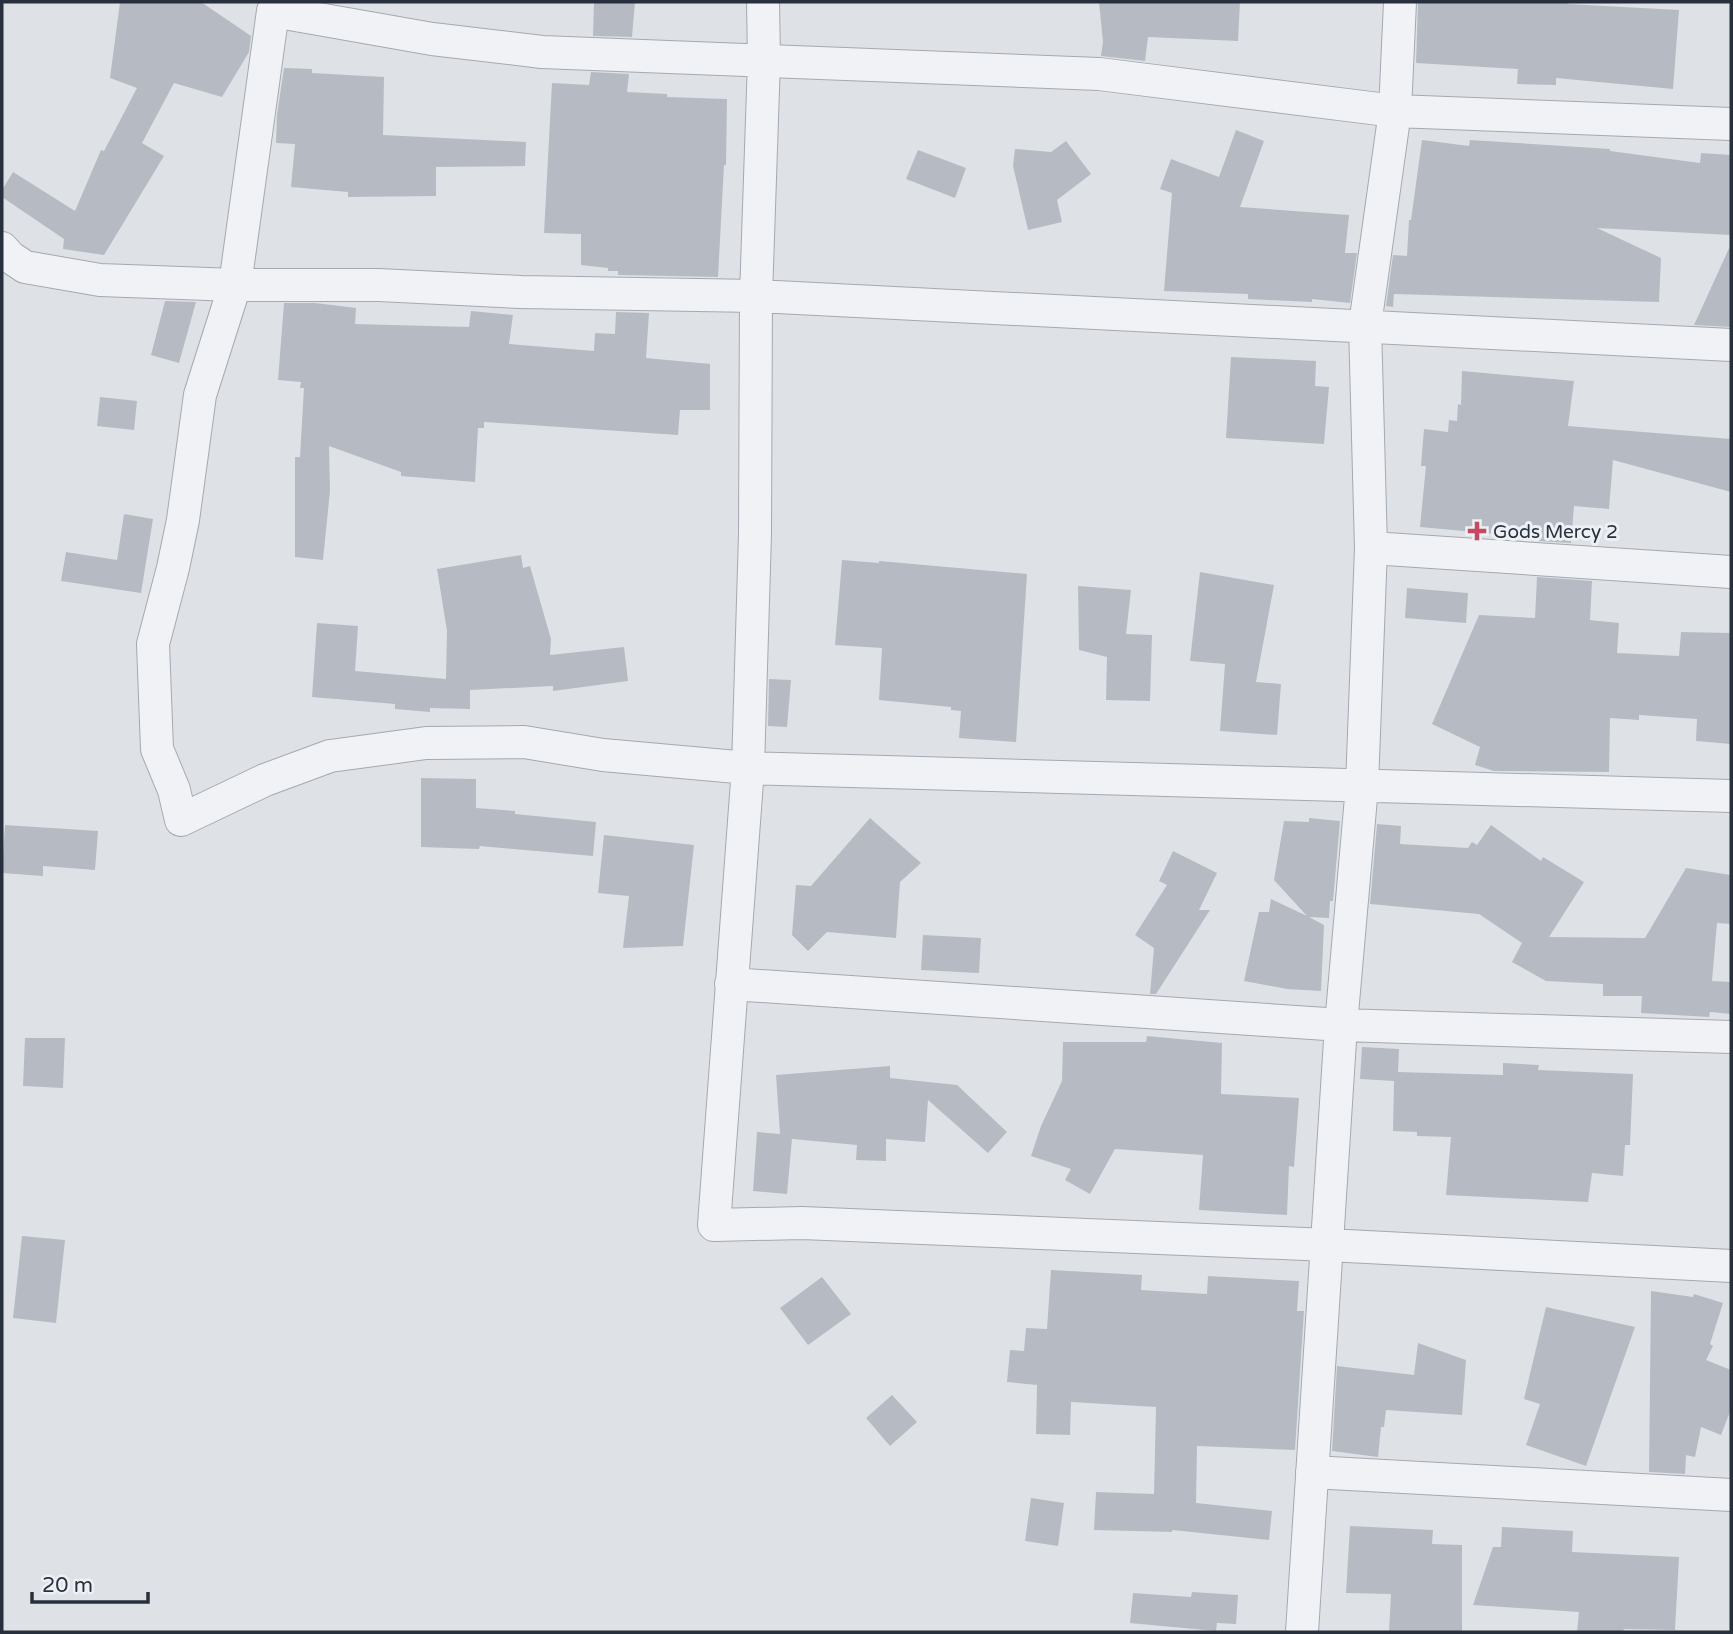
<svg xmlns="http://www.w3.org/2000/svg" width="1733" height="1634" font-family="'Varela Round',sans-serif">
	<rect width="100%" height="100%" fill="#dee2e7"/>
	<path fill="#b6bbc3" d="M 120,2 L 201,2 L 251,36 L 249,52 L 222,97 L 174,83 L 142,143 L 164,156 L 104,255 L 63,249 L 64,239 L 2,197 L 2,190 L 13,172 L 75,211 L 101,150 L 104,151 L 137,88 L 110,78 Z
		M 594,2 L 635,2 L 632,37 L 593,36 Z
		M 1099,2 L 1240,2 L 1238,41 L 1148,37 L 1145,61 L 1101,56 L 1103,42 Z
		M 1418,2 L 1568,2 L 1568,4 L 1679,10 L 1673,89 L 1556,78 L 1556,85 L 1517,84 L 1518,69 L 1416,63 Z
		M 284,68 L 312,69 L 312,73 L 384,77 L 383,135 L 526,142 L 525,166 L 436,167 L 436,196 L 348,197 L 348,192 L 291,187 L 295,144 L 276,143 L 277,115 Z
		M 591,72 L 629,74 L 627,92 L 667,94 L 667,97 L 727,99 L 726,165 L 724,165 L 718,277 L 618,275 L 618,271 L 608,271 L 608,268 L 581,265 L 581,234 L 544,233 L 552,83 L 589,85 Z
		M 1236,130 L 1264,141 L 1240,207 L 1349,215 L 1345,253 L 1357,253 L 1350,303 L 1312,299 L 1312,302 L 1248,299 L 1248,294 L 1164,291 L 1172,193 L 1160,189 L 1171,159 L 1219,177 Z
		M 1422,140 L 1469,146 L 1470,140 L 1610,149 L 1610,151 L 1700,163 L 1701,153 L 1731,155 L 1731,235 L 1597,228 L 1661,258 L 1659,302 L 1394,294 L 1393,307 L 1386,306 L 1393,255 L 1407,256 L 1409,220 L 1411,220 Z
		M 1066,141 L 1091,174 L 1057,200 L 1062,222 L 1028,230 L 1013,166 L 1015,149 L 1051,152 Z
		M 918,150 L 966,168 L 955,198 L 906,179 Z
		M 1731,244 L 1731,327 L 1694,325 Z
		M 165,301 L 196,302 L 179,363 L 151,355 Z
		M 284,303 L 315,303 L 356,308 L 355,324 L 469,327 L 471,311 L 513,315 L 509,344 L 594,351 L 595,333 L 615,334 L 616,312 L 649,313 L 646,358 L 710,364 L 710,410 L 680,410 L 678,435 L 484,422 L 484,428 L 478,428 L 475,482 L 401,476 L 401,472 L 329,446 L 330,491 L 323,560 L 295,557 L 295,457 L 300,457 L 304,388 L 300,388 L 301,382 L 278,380 Z
		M 1231,357 L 1316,361 L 1315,386 L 1329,387 L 1324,444 L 1226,438 Z
		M 1462,371 L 1574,381 L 1568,426 L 1731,439 L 1731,492 L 1613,460 L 1609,509 L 1574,506 L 1571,543 L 1539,541 L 1539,538 L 1420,527 L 1426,466 L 1421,466 L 1424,429 L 1448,432 L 1449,420 L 1457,421 L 1458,404 L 1461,405 Z
		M 100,397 L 137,401 L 134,430 L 97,426 Z
		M 124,514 L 153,519 L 141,593 L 61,581 L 66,552 L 117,560 Z
		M 521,555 L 523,568 L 530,566 L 551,639 L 550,655 L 624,647 L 628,681 L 553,691 L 553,686 L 470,690 L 470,709 L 430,708 L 430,712 L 395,709 L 395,704 L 312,697 L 317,623 L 358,626 L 355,671 L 446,679 L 447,631 L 437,569 Z
		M 842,560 L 879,563 L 879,561 L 1027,574 L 1016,742 L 959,738 L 961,711 L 951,710 L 951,707 L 879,700 L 882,648 L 835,645 Z
		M 1200,572 L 1274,585 L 1256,682 L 1281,684 L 1277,735 L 1220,731 L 1225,664 L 1190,661 Z
		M 1537,577 L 1592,581 L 1590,620 L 1619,623 L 1617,653 L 1679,656 L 1681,632 L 1731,633 L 1731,744 L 1696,741 L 1697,719 L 1639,715 L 1639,720 L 1610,718 L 1609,772 L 1494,771 L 1475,765 L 1480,747 L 1432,724 L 1479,615 L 1535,618 Z
		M 1078,586 L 1131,590 L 1126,634 L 1152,635 L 1150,701 L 1106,700 L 1107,657 L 1079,650 Z
		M 1407,588 L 1468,593 L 1466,623 L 1405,618 Z
		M 769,679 L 791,680 L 787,727 L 768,726 Z
		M 421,778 L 476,779 L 476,808 L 515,811 L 515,814 L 596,822 L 593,856 L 480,846 L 479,849 L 421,847 Z
		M 870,818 L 921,863 L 900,882 L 896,938 L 827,932 L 808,951 L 792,935 L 796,885 L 811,886 Z
		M 1309,818 L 1340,821 L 1333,901 L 1330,901 L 1329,918 L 1309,917 L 1324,925 L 1321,991 L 1287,989 L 1244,981 L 1259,912 L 1269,912 L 1271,899 L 1307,916 L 1274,880 L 1284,821 L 1309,822 Z
		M 1377,824 L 1401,826 L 1400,844 L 1468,848 L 1472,842 L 1477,845 L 1491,825 L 1541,861 L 1543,857 L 1584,882 L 1549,937 L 1645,938 L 1686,868 L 1731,875 L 1731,924 L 1717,923 L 1712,981 L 1731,982 L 1731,1014 L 1710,1012 L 1709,1017 L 1641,1013 L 1642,996 L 1603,996 L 1603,984 L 1546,981 L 1512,962 L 1522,943 L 1479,914 L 1370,904 Z
		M 5,825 L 98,831 L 95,870 L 43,866 L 43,876 L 2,873 Z
		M 604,835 L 694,845 L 683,946 L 623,948 L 629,896 L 598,893 Z
		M 1173,851 L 1217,873 L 1199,910 L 1210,910 L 1156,994 L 1150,994 L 1154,948 L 1135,935 L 1167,885 L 1159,881 Z
		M 923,935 L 981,938 L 979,973 L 921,970 Z
		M 1147,1036 L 1222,1043 L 1221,1094 L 1299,1098 L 1294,1167 L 1289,1166 L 1287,1215 L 1199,1210 L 1203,1155 L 1115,1149 L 1090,1194 L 1065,1180 L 1071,1169 L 1031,1156 L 1041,1126 L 1062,1081 L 1063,1042 L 1146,1042 Z
		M 25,1038 L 65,1038 L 63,1088 L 23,1086 Z
		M 1362,1047 L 1399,1049 L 1398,1072 L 1503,1075 L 1503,1063 L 1539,1065 L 1538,1070 L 1633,1074 L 1630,1145 L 1625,1145 L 1623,1176 L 1592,1173 L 1588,1202 L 1446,1195 L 1451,1137 L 1417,1136 L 1417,1132 L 1393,1131 L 1394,1081 L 1360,1079 Z
		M 890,1066 L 890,1078 L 957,1085 L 1007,1132 L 988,1153 L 928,1100 L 925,1142 L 886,1139 L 886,1161 L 856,1160 L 857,1145 L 792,1139 L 787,1194 L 753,1191 L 757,1132 L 780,1134 L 776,1075 Z
		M 22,1236 L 65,1240 L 56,1323 L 13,1318 Z
		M 1051,1270 L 1142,1275 L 1141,1290 L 1207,1294 L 1208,1276 L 1299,1281 L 1297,1311 L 1304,1311 L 1295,1450 L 1197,1446 L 1196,1503 L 1272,1511 L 1269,1540 L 1172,1530 L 1172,1532 L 1094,1530 L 1096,1492 L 1154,1494 L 1156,1407 L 1071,1402 L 1070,1435 L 1036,1434 L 1037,1385 L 1007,1382 L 1010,1350 L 1024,1351 L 1026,1328 L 1047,1329 Z
		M 822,1277 L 851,1314 L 808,1345 L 780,1308 Z
		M 1651,1291 L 1693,1297 L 1694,1294 L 1723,1303 L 1710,1344 L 1713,1346 L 1706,1360 L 1731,1370 L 1731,1409 L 1721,1435 L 1701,1427 L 1695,1457 L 1686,1455 L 1685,1474 L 1649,1472 Z
		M 1546,1307 L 1635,1327 L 1586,1466 L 1526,1445 L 1540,1404 L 1524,1399 Z
		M 1418,1343 L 1466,1360 L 1462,1415 L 1386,1410 L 1384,1427 L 1381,1427 L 1378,1457 L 1332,1451 L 1337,1366 L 1414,1375 Z
		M 892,1395 L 917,1422 L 890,1446 L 866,1418 Z
		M 1031,1498 L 1064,1503 L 1058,1546 L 1025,1541 Z
		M 1350,1526 L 1433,1530 L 1432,1544 L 1462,1545 L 1462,1632 L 1389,1632 L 1391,1594 L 1346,1593 Z
		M 1502,1527 L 1573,1531 L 1572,1552 L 1679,1557 L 1675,1630 L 1624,1629 L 1623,1632 L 1577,1632 L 1579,1612 L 1473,1605 L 1493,1547 L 1501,1547 Z
		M 1192,1592 L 1238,1595 L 1236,1624 L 1217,1623 L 1216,1631 L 1130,1623 L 1133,1593 L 1191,1597 Z"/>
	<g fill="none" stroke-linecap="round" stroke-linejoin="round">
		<g stroke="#a4a9b1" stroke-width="34">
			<path id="street" d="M 277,2 L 273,11 L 235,285 L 200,395 L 183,520 L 173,568 L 153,644 L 157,749 L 174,790 L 181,820 L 265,780 L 330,756 L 426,743 L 524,742 L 603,755 L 748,768 L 1731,796
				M 763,2 L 764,60 L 756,296 L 755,534 L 748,768 L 714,1225 L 802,1223 L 1328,1245 L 1731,1266
				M 273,11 L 432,39 L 542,52 L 1099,74 L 1395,111 L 1731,124
				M 2,248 L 10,257 L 25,267 L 100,280 L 235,285 L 379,285 L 521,292 L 756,296 L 1731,345
				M 1371,548 L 1731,572
				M 731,984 L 1341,1025 L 1731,1037
				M 1312,1472 L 1731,1495
				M 1302,1632 L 1341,1025 L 1362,786 L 1371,548 L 1365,325 L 1395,111 L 1400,2"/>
		</g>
		<use href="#street" stroke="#f1f2f5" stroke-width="32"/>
	</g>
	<path fill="#c6495f" stroke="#edf1f5" stroke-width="2.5" d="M1473.5 520.5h7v7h7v7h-7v7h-7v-7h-7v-7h7z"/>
	<g text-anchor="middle" stroke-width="6" stroke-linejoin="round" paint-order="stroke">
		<g font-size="19" fill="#28303d" stroke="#edf1f5" text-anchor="start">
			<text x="1493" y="538">Gods Mercy 2</text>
		</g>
	</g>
	<rect width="1733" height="1634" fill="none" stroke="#28303d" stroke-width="7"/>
	<path d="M32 1592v10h116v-10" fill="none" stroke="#28303d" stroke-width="3.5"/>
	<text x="42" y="1592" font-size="21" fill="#28303d" stroke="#edf1f5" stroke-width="5" paint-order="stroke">20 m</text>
</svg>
